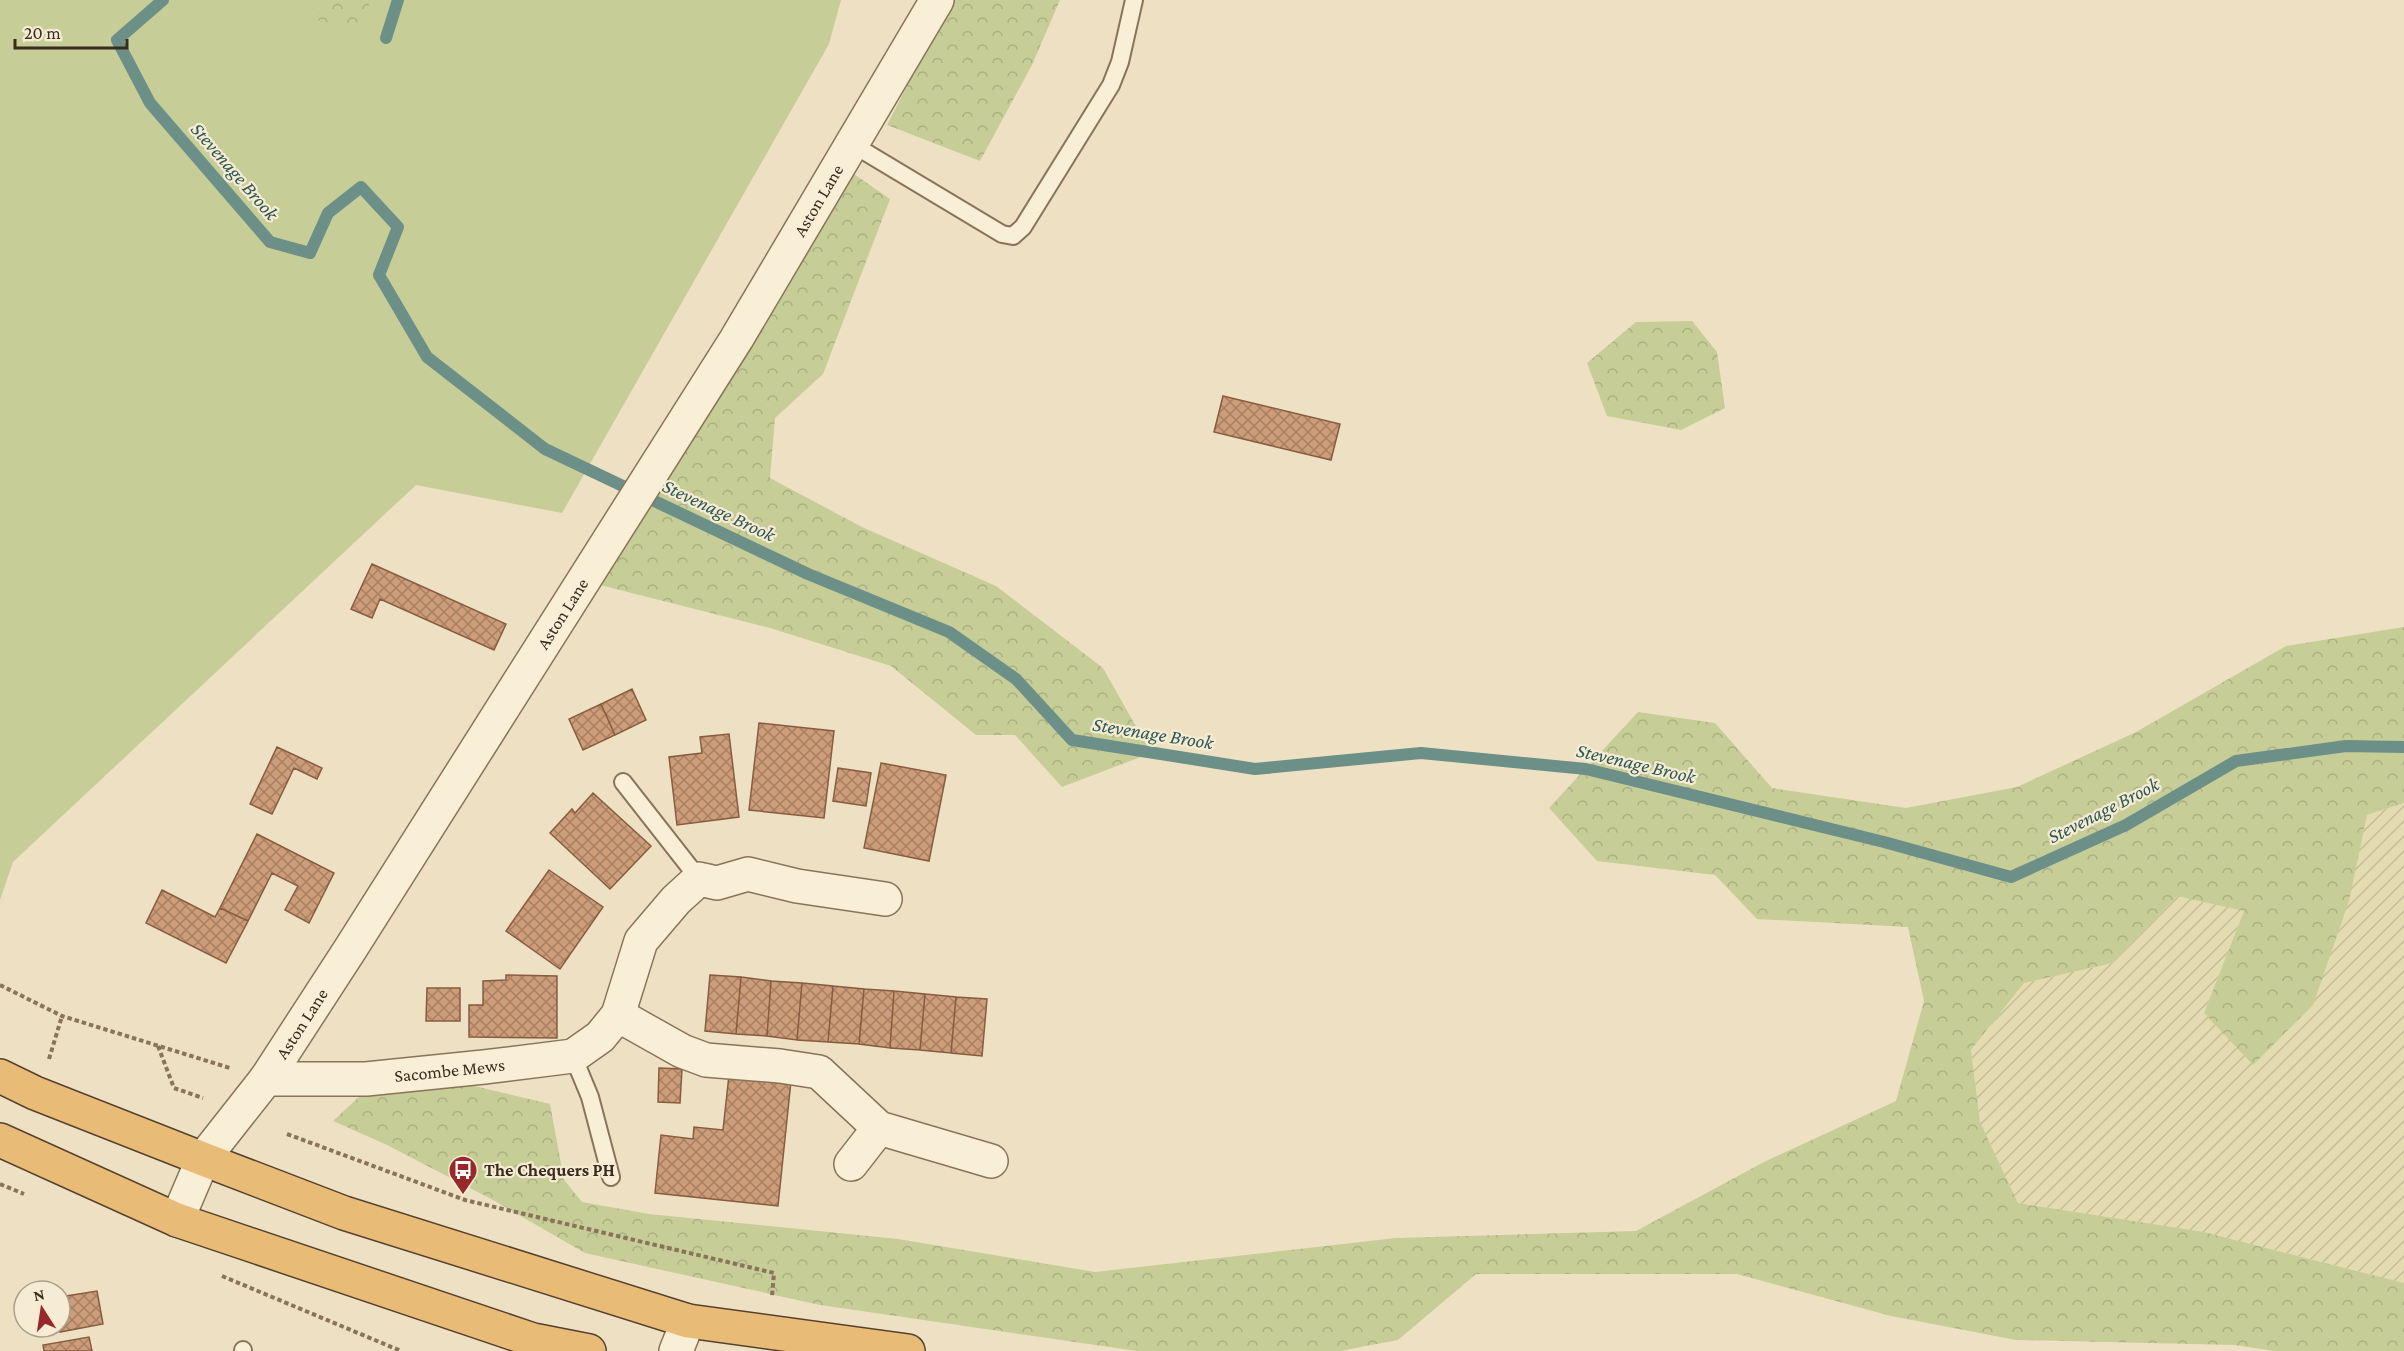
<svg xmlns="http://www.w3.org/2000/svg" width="2404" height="1351" font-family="'Crimson Pro',serif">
	<defs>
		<pattern id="farmland-furrows" width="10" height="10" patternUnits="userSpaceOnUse" patternTransform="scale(1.5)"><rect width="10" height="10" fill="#e4dcb0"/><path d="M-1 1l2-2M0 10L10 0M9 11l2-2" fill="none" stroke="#c4bd97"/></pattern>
		<pattern id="forest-crowns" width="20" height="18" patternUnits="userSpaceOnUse" patternTransform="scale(1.5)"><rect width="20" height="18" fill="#c6cd97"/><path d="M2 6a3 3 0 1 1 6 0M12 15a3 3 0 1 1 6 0" fill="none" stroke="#abb082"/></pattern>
		<pattern id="building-cross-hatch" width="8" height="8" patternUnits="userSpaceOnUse" patternTransform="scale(1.5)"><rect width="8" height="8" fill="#cd9c79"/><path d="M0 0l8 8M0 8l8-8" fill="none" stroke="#a77f63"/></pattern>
	</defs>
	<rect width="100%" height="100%" fill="#eee1c3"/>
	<path fill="url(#farmland-furrows)" d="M 2404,803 L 2404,1283 L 2204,1232 L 2018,1203 L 1980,1122 L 1971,1050 L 2024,983 L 2112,963 L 2177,895 L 2244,911 L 2204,1013 L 2253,1064 L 2367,815 Z"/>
	<path fill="#c6cd97" d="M 0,0 L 841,0 L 829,44 L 562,513 L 416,485 L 13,862 L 0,900 Z"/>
	<path fill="url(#forest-crowns)" d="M 312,0 L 371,0 L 358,31 L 313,19 Z
		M 951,0 L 1060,0 L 1032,65 L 980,161 L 887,125 Z
		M 848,170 L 890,199 L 823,374 L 775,418 L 770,478 L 862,527 L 996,586 L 1103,668 L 1151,753 L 1062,787 L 1015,735 L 976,735 L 891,666 L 770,628 L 592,583 Z
		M 1692,321 L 1717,352 L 1725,408 L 1681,430 L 1607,416 L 1587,363 L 1636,322 Z
		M 2404,627 L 2404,803 L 2367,815 L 2349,901 L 2313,1005 L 2253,1065 L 2204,1013 L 2244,911 L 2177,896 L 2112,963 L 2024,983 L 1971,1050 L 1980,1122 L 2018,1203 L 2204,1232 L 2404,1283 L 2404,1351 L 2275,1351 L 2234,1345 L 2016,1340 L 1891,1316 L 1737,1274 L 1476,1274 L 1398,1340 L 1340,1351 L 1137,1351 L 820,1305 L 585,1253 L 493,1200 L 387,1145 L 333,1121 L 376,1081 L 433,1076 L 550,1104 L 564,1180 L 582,1202 L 649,1214 L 898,1239 L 1095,1272 L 1396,1238 L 1636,1231 L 1764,1162 L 1896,1101 L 1924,1001 L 1908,927 L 1757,919 L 1715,875 L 1597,861 L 1549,808 L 1638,712 L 1715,723 L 1772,788 L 1906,808 L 2017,787 L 2136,732 L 2286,646 Z"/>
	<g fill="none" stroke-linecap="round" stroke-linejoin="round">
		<path stroke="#6c9087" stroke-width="12" d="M 163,0 L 117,40 L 150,103 L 270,242 L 310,253 L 328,213 L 361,187 L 398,227 L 379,275 L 427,357 L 545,449 L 808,574 L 949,632 L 1016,679 L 1072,740 L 1255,769 L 1421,753 L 1586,769 L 1884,842 L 2011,877 L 2126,825 L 2236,761 L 2346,746 L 2404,747
			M 386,38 L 398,0"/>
	</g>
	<path fill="url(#building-cross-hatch)" stroke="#885c3f" stroke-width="1.5" d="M 1223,396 L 1340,424 L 1331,460 L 1214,432 Z
		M 372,564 L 506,624 L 494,650 L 380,599 L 372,618 L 351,609 Z
		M 632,689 L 646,720 L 615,735 L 601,704 Z
		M 601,704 L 615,735 L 583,750 L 569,719 Z
		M 759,723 L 834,731 L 824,818 L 749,810 Z
		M 729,734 L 739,817 L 677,825 L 669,757 L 702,753 L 700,737 Z
		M 277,747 L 322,768 L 317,779 L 294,768 L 272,814 L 250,804 Z
		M 881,763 L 946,775 L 929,861 L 864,848 Z
		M 838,768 L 871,773 L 866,806 L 833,801 Z
		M 593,793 L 651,846 L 610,889 L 550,833 L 572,809 L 575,813 Z
		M 257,834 L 334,873 L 309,923 L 285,910 L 298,886 L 272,873 L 248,921 L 220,908 Z
		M 549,870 L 603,907 L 560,969 L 506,931 Z
		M 162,890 L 215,917 L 220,908 L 248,921 L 226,963 L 146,923 Z
		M 506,975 L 557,976 L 557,1038 L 469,1037 L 469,1005 L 483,1005 L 483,981 L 506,980 Z
		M 710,975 L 741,977 L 736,1034 L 705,1031 Z
		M 741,977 L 771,981 L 767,1036 L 736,1034 Z
		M 771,981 L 802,983 L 797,1040 L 767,1036 Z
		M 802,983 L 833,986 L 828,1042 L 797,1040 Z
		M 833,986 L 864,989 L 859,1044 L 828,1042 Z
		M 427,988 L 460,988 L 460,1021 L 426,1021 Z
		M 864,989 L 894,991 L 890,1048 L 859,1044 Z
		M 894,991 L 925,994 L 920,1050 L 890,1048 Z
		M 925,994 L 956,997 L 951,1053 L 920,1050 Z
		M 956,997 L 987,999 L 982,1056 L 951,1053 Z
		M 659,1068 L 682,1069 L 680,1103 L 658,1102 Z
		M 729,1075 L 791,1081 L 778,1206 L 655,1193 L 661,1135 L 693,1139 L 694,1127 L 723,1130 Z
		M 97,1291 L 103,1324 L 60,1332 L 60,1297 Z
		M 89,1337 L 92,1351 L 44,1351 L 43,1345 Z"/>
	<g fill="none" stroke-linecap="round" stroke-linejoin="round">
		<g stroke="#89735a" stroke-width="20">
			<path id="service" d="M 852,144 L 1002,234 L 1013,236 L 1023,227 L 1111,85 L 1120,62 L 1134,0
				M 623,782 L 699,879
				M 573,1056 L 590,1097 L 611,1177
				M 243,1350 L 243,1351"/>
		</g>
		<g stroke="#89735a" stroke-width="36">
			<g id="minor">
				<path d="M 618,1015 L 641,941 L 676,900 L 699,879 L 717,883 L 748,874 L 797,886 L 885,899"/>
				<path id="s1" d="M 266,1079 L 366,1079 L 484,1067 L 573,1056 L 600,1037 L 618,1015 L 682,1051 L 706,1060 L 780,1066 L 819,1072 L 879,1128 L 991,1161"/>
				<path d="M 851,1164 L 879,1128"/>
				<path id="s2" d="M 177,1220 L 203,1159 L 266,1079 L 351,948 L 737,338 L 937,0"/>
				<path d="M 676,1351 L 688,1321"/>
			</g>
		</g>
		<g stroke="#57412e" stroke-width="36">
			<path id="trunk" d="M 0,1076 L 35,1093 L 203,1159 L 344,1213 L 688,1321 L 908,1351
				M 0,1140 L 177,1220 L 533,1340 L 589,1351"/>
		</g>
		<path stroke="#89735a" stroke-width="4" stroke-dasharray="4.5 3" stroke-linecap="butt" d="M 0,985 L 62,1016 L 230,1068
			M 158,1046 L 174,1088 L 203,1098
			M 49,1059 L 62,1016
			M 287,1134 L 465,1200 L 774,1273 L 772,1296
			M 0,1184 L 24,1194
			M 222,1276 L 401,1351"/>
		<use href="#service" stroke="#f9efd7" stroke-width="16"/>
		<use href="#minor" stroke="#f9efd7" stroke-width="33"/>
		<use href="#trunk" stroke="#e8bc77" stroke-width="33"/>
	</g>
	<defs>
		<g id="bus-pin" transform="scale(1.5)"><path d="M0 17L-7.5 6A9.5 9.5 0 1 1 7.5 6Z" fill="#98292a" stroke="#f6ecd3"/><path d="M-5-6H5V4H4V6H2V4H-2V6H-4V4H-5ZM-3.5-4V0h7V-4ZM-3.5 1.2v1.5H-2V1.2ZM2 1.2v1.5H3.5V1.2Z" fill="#fff"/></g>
	</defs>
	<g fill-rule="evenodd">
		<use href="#bus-pin" x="463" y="1170"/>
	</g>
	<g text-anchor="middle" stroke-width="4.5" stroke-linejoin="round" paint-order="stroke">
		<g font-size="18" fill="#392b1e" stroke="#f6ecd3">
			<text dy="6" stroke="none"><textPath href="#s2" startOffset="1206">Aston Lane</textPath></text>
			<text dy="6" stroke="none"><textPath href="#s2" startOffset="720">Aston Lane</textPath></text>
			<text dy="6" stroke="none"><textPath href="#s2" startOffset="234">Aston Lane</textPath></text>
			<text dy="6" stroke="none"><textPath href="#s1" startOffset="184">Sacombe Mews</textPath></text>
		</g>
		<g font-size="18" font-weight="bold" fill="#392b1e" stroke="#f6ecd3" text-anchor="start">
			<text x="484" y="1176">The Chequers PH</text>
		</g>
		<g font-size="20" font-style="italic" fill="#2d5856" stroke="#f6ecd3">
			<text transform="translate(235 171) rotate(49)" y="7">Stevenage Brook</text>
			<text transform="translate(719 510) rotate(25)" y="7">Stevenage Brook</text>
			<text transform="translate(1153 733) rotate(9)" y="7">Stevenage Brook</text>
			<text transform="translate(1636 763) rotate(13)" y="7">Stevenage Brook</text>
			<text transform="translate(2103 810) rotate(-27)" y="7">Stevenage Brook</text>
		</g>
	</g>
	<g transform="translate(42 1309) rotate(348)"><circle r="28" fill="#f6ecd3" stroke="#aa9f8b" stroke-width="1.5"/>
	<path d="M0-4.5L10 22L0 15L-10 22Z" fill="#98292a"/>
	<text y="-9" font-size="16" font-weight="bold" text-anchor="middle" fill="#392b1e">N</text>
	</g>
	<path d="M15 39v9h112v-9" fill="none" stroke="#392b1e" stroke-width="3"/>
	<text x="24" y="39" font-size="18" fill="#392b1e" stroke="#f6ecd3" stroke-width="4.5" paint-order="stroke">20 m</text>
</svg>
